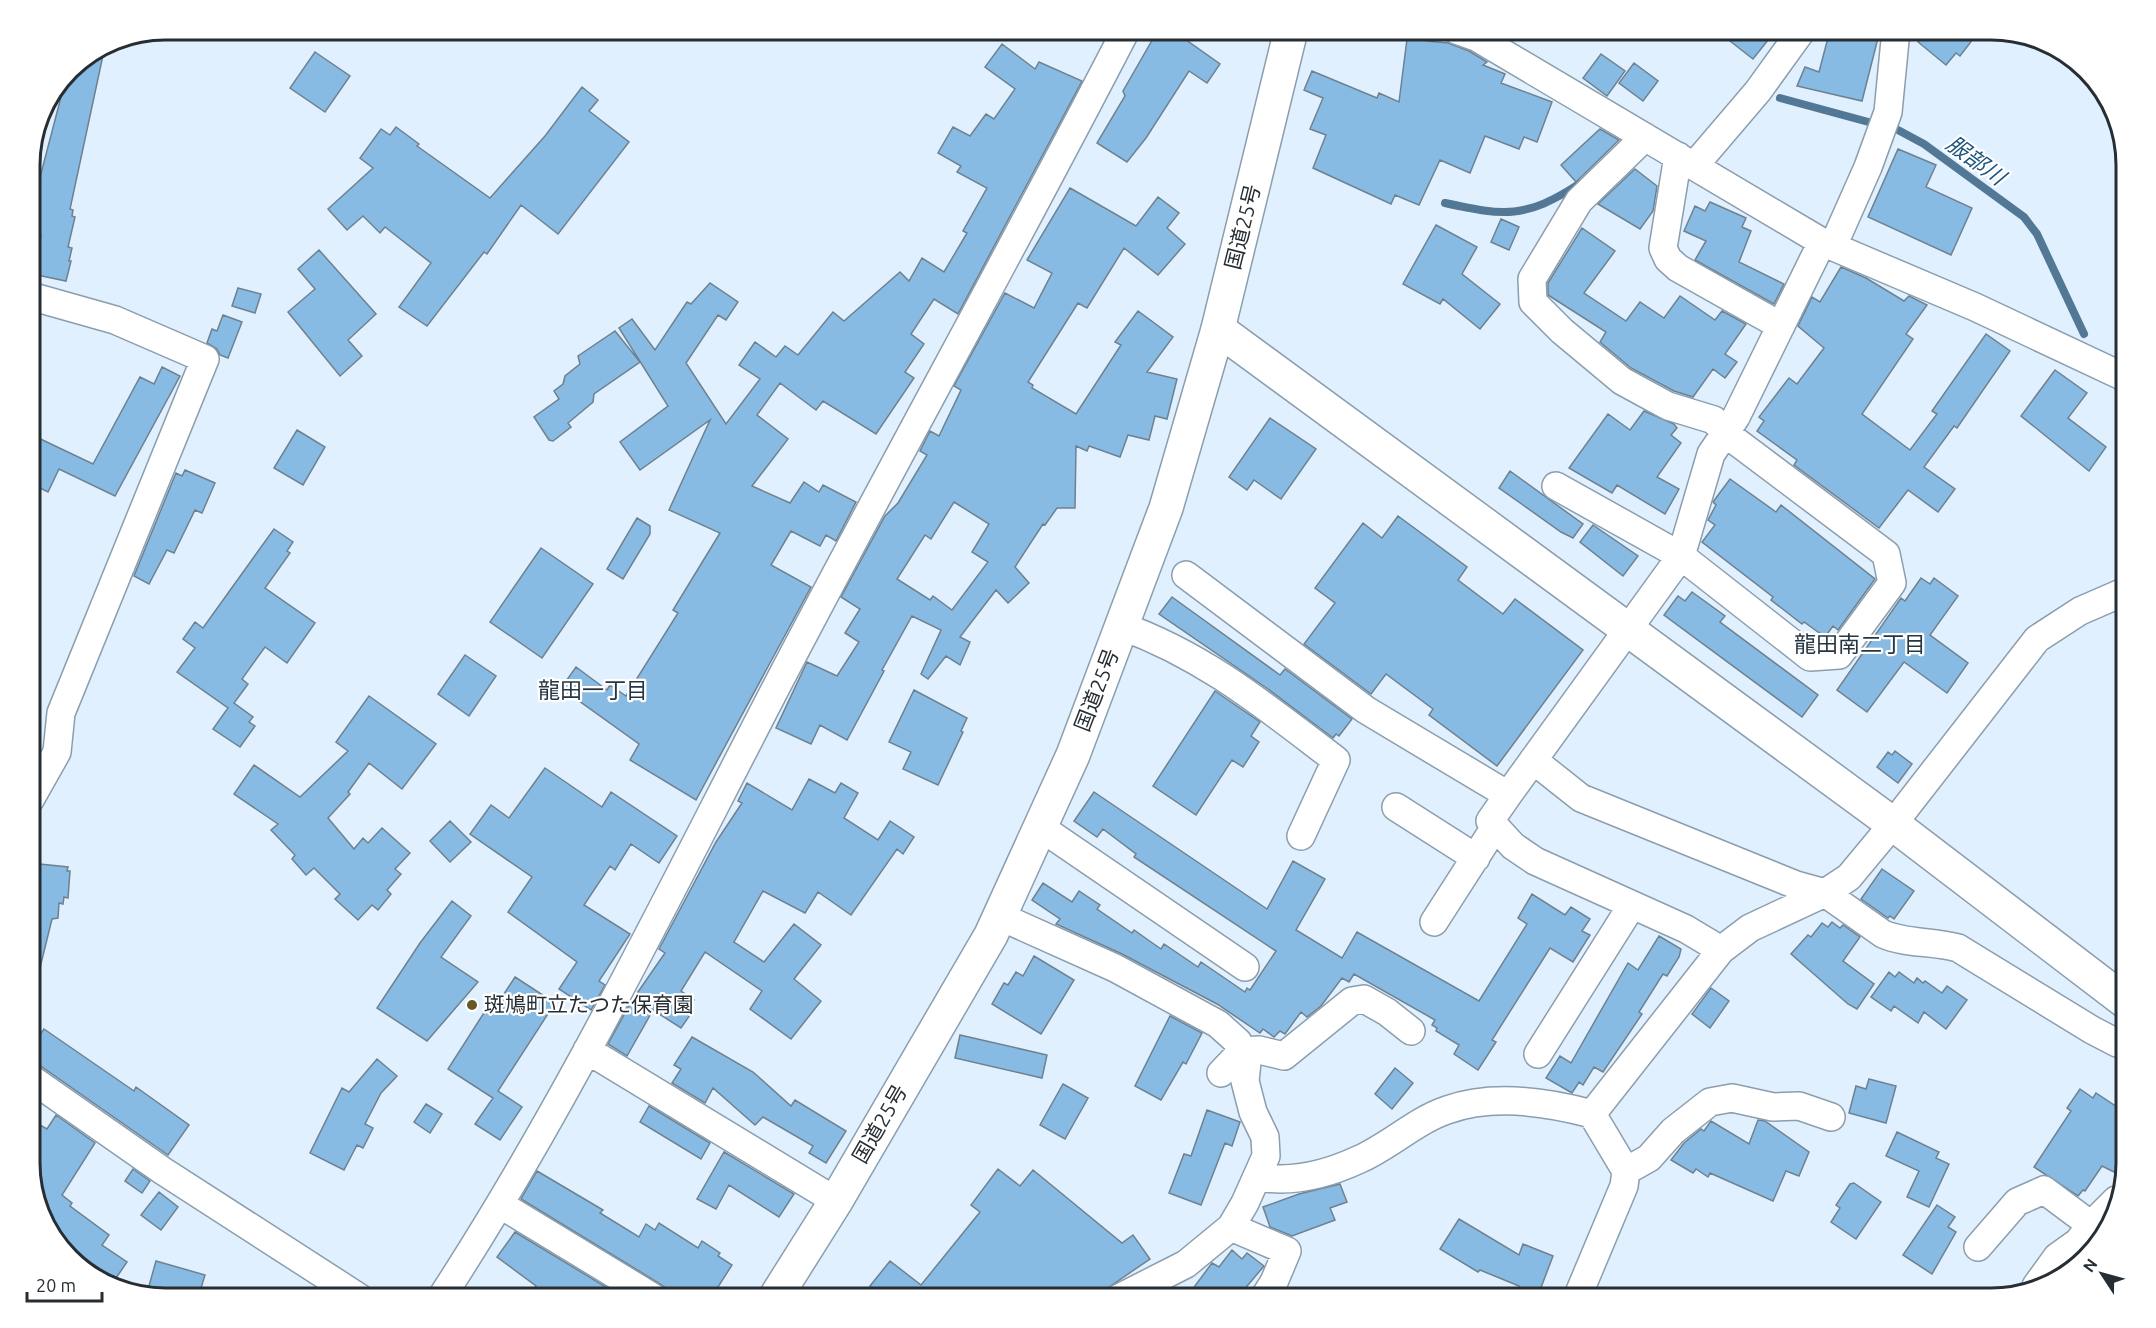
<svg xmlns="http://www.w3.org/2000/svg" width="2156" height="1328" font-family="Ubuntu,'Noto Sans JP',sans-serif">
	<rect width="100%" height="100%" fill="#e0f0fe"/>
	<g fill="none" stroke-linecap="round" stroke-linejoin="round">
		<path stroke="#537895" stroke-width="8" d="M 1780,98 L 1898,130 L 1924,144 L 2024,217 L 2037,234 L 2084,334
			M 1445,203 C 1505,216 1525,219 1579,184"/>
	</g>
	<path fill="#88bbe3" stroke="#6e8190" stroke-width="1.5" fill-rule="evenodd" d="M 1158,30 L 1172,30 L 1220,64 L 1207,83 L 1189,71 L 1146,138 L 1127,162 L 1097,143 L 1125,96 L 1123,91 Z
		M 1716,30 L 1776,30 L 1753,59 Z
		M 1830,30 L 1862,30 L 1879,34 L 1862,101 L 1797,86 L 1805,67 L 1819,72 Z
		M 1927,30 L 1980,30 L 1960,56 L 1956,53 L 1946,65 L 1918,42 Z
		M 1408,31 L 1428,33 L 1427,41 L 1448,43 L 1469,51 L 1487,62 L 1483,65 L 1505,74 L 1501,83 L 1552,102 L 1537,142 L 1524,137 L 1519,149 L 1485,136 L 1470,173 L 1440,160 L 1419,205 L 1395,195 L 1391,204 L 1313,168 L 1326,135 L 1310,129 L 1323,98 L 1304,90 L 1312,71 L 1377,98 L 1379,93 L 1399,102 Z
		M 1002,44 L 1035,69 L 1039,62 L 1082,81 L 958,314 L 934,299 L 911,334 L 924,344 L 905,372 L 914,378 L 876,434 L 823,401 L 816,410 L 780,383 L 757,415 L 788,439 L 752,486 L 790,503 L 804,482 L 819,492 L 823,485 L 856,502 L 836,541 L 826,535 L 820,546 L 791,531 L 771,565 L 811,587 L 696,800 L 630,760 L 639,744 L 561,688 L 576,667 L 607,690 L 610,685 L 626,696 L 678,613 L 673,610 L 720,533 L 669,510 L 710,420 L 640,470 L 620,442 L 668,406 L 619,328 L 632,319 L 655,350 L 687,302 L 691,304 L 710,283 L 738,302 L 726,320 L 718,315 L 686,363 L 726,424 L 760,379 L 739,365 L 755,342 L 776,357 L 785,346 L 798,355 L 833,312 L 844,321 L 900,272 L 909,281 L 922,258 L 944,272 L 967,233 L 963,231 L 987,188 L 957,172 L 961,166 L 938,153 L 953,127 L 970,136 L 986,114 L 994,119 L 1015,89 L 985,67 Z
		M 105,46 L 70,209 L 73,210 L 72,216 L 75,217 L 68,247 L 72,248 L 69,261 L 71,261 L 66,281 L 32,274 L 41,236 L 30,234 L 40,190 L 37,189 L 67,74 Z
		M 315,52 L 350,76 L 325,112 L 290,88 Z
		M 1601,54 L 1625,71 L 1607,96 L 1583,78 Z
		M 1634,63 L 1658,81 L 1643,101 L 1619,83 Z
		M 582,87 L 598,100 L 589,111 L 629,142 L 558,234 L 521,205 L 487,254 L 484,252 L 427,326 L 399,307 L 431,263 L 385,227 L 380,233 L 363,216 L 347,230 L 328,209 L 373,168 L 360,158 L 381,129 L 390,135 L 396,127 L 419,144 L 417,146 L 490,198 L 545,136 Z
		M 1600,129 L 1619,140 L 1576,182 L 1561,165 Z
		M 1898,149 L 1936,165 L 1926,187 L 1972,208 L 1951,255 L 1868,217 Z
		M 1635,169 L 1657,186 L 1653,211 L 1640,229 L 1598,204 Z
		M 1070,188 L 1136,226 L 1158,197 L 1179,213 L 1167,228 L 1185,244 L 1158,275 L 1124,248 L 1087,308 L 1078,303 L 1028,382 L 1033,385 L 1032,388 L 1076,414 L 1121,345 L 1115,342 L 1138,311 L 1173,337 L 1147,372 L 1177,379 L 1167,419 L 1155,416 L 1149,440 L 1128,435 L 1120,457 L 1089,446 L 1087,451 L 1076,446 L 1075,508 L 1057,508 L 1045,525 L 1043,524 L 1015,567 L 1029,583 L 1008,603 L 996,590 L 960,637 L 970,642 L 960,665 L 946,656 L 928,679 L 921,674 L 941,630 L 912,616 L 882,670 L 884,671 L 847,740 L 820,725 L 811,744 L 776,728 L 807,662 L 837,676 L 859,642 L 845,633 L 860,609 L 841,597 L 885,516 L 898,503 L 927,455 L 920,451 L 930,431 L 939,436 L 961,390 L 954,386 L 1005,293 L 1034,308 L 1052,273 L 1027,260 ZM 954,502 L 989,524 L 972,552 L 988,562 L 952,610 L 933,596 L 930,600 L 897,579 L 925,535 L 931,539 Z
		M 1710,202 L 1746,218 L 1742,227 L 1751,231 L 1739,262 L 1784,284 L 1774,304 L 1695,260 L 1706,241 L 1684,231 L 1695,206 L 1705,211 Z
		M 1501,219 L 1519,227 L 1509,250 L 1491,242 Z
		M 1436,225 L 1477,247 L 1462,274 L 1500,304 L 1480,329 L 1443,299 L 1440,304 L 1403,284 Z
		M 1582,228 L 1615,251 L 1584,293 L 1626,321 L 1640,302 L 1664,318 L 1680,296 L 1715,320 L 1722,311 L 1746,324 L 1725,354 L 1737,362 L 1725,378 L 1713,369 L 1693,397 L 1674,391 L 1631,368 L 1600,342 L 1606,332 L 1548,295 L 1548,283 Z
		M 319,250 L 376,314 L 348,340 L 362,356 L 340,376 L 288,312 L 315,289 L 298,269 Z
		M 1841,267 L 1866,278 L 1904,301 L 1909,296 L 1927,305 L 1906,334 L 1913,339 L 1862,414 L 1910,450 L 1937,414 L 1932,411 L 1986,334 L 2010,351 L 1957,428 L 1954,426 L 1924,467 L 1955,489 L 1938,512 L 1908,490 L 1879,528 L 1794,465 L 1797,460 L 1757,431 L 1764,421 L 1759,417 L 1789,378 L 1797,384 L 1824,348 L 1798,326 L 1812,297 L 1820,302 Z
		M 238,288 L 261,294 L 255,313 L 232,306 Z
		M 223,315 L 242,322 L 228,358 L 220,355 L 217,349 L 207,343 L 212,329 L 217,331 Z
		M 615,331 L 640,362 L 594,394 L 593,402 L 568,423 L 571,427 L 553,441 L 549,440 L 534,417 L 559,399 L 554,391 L 563,384 L 565,376 L 580,364 L 578,356 Z
		M 162,367 L 180,376 L 115,496 L 59,469 L 48,492 L 30,483 L 30,434 L 93,464 L 140,377 L 154,384 Z
		M 2055,370 L 2087,393 L 2068,418 L 2106,447 L 2089,471 L 2021,416 Z
		M 1644,411 L 1674,424 L 1677,428 L 1671,435 L 1681,443 L 1657,477 L 1679,489 L 1665,514 L 1617,485 L 1612,493 L 1569,468 L 1608,414 L 1630,430 Z
		M 1270,418 L 1316,449 L 1281,499 L 1254,480 L 1247,490 L 1229,477 Z
		M 297,430 L 325,447 L 303,485 L 274,468 Z
		M 185,470 L 215,483 L 202,513 L 195,510 L 174,553 L 167,550 L 149,584 L 134,576 L 176,473 L 182,476 Z
		M 1510,471 L 1583,524 L 1573,538 L 1561,532 L 1499,488 Z
		M 1730,479 L 1776,512 L 1781,505 L 1875,579 L 1838,630 L 1833,626 L 1825,637 L 1804,622 L 1802,624 L 1771,600 L 1773,597 L 1702,542 L 1715,525 L 1708,520 L 1716,505 L 1713,502 Z
		M 1398,516 L 1467,567 L 1458,580 L 1503,614 L 1515,599 L 1583,650 L 1497,766 L 1429,715 L 1433,709 L 1386,674 L 1371,694 L 1304,644 L 1335,603 L 1315,588 L 1363,523 L 1382,538 Z
		M 637,518 L 650,526 L 650,534 L 623,579 L 607,569 Z
		M 1593,525 L 1638,556 L 1623,576 L 1580,542 Z
		M 274,529 L 293,542 L 287,551 L 290,553 L 265,588 L 315,623 L 287,663 L 265,647 L 242,679 L 248,684 L 234,703 L 253,717 L 249,722 L 255,726 L 240,747 L 213,729 L 228,708 L 177,672 L 195,648 L 183,639 L 195,622 L 203,628 Z
		M 541,548 L 593,584 L 542,658 L 490,622 Z
		M 1921,578 L 1930,584 L 1934,578 L 1958,596 L 1930,635 L 1968,663 L 1947,693 L 1904,662 L 1867,712 L 1837,690 L 1901,598 L 1905,601 Z
		M 1692,592 L 1725,616 L 1720,622 L 1818,695 L 1802,717 L 1664,615 L 1678,596 L 1685,601 Z
		M 1172,597 L 1280,675 L 1285,669 L 1352,719 L 1339,736 L 1336,734 L 1333,738 L 1268,689 L 1159,614 Z
		M 465,655 L 496,676 L 469,716 L 438,694 Z
		M 914,690 L 967,718 L 961,731 L 963,732 L 938,785 L 903,769 L 911,752 L 889,742 Z
		M 1215,691 L 1260,722 L 1251,736 L 1259,742 L 1243,767 L 1232,760 L 1196,815 L 1153,786 Z
		M 369,696 L 436,744 L 402,789 L 369,763 L 348,792 L 350,794 L 328,818 L 354,849 L 363,838 L 368,843 L 382,828 L 410,853 L 395,869 L 401,874 L 387,890 L 391,894 L 378,910 L 372,905 L 358,920 L 335,899 L 340,894 L 314,868 L 306,875 L 292,859 L 295,855 L 271,830 L 278,824 L 234,794 L 254,765 L 300,797 L 348,751 L 336,742 Z
		M 1895,751 L 1912,764 L 1898,783 L 1877,767 L 1888,752 L 1892,755 Z
		M 545,768 L 602,807 L 611,792 L 677,836 L 659,863 L 631,844 L 615,870 L 610,866 L 584,905 L 630,934 L 599,981 L 605,985 L 591,1010 L 559,989 L 577,962 L 508,912 L 532,877 L 470,834 L 491,805 L 509,818 Z
		M 809,779 L 835,793 L 841,783 L 858,793 L 844,818 L 878,840 L 890,821 L 914,837 L 903,854 L 897,849 L 851,915 L 818,892 L 805,913 L 763,891 L 734,942 L 764,962 L 794,924 L 821,945 L 794,979 L 821,1001 L 791,1039 L 750,1009 L 762,991 L 705,952 L 681,991 L 694,1000 L 688,1009 L 692,1012 L 681,1028 L 653,1010 L 627,1056 L 608,1044 L 631,1002 L 665,953 L 659,949 L 716,842 L 742,803 L 738,801 L 747,783 L 792,810 Z
		M 1094,792 L 1267,909 L 1293,861 L 1325,879 L 1296,930 L 1342,958 L 1357,932 L 1479,1001 L 1527,924 L 1518,918 L 1532,894 L 1565,915 L 1571,907 L 1590,919 L 1582,931 L 1590,935 L 1573,962 L 1550,948 L 1492,1040 L 1496,1042 L 1478,1070 L 1454,1054 L 1459,1045 L 1436,1031 L 1437,1028 L 1432,1025 L 1435,1020 L 1354,974 L 1349,982 L 1342,978 L 1321,1006 L 1307,1017 L 1301,1012 L 1285,1034 L 1280,1031 L 1274,1037 L 1263,1029 L 1260,1033 L 1217,1004 L 1122,954 L 1056,924 L 1060,919 L 1032,900 L 1043,883 L 1072,902 L 1079,891 L 1100,905 L 1097,909 L 1132,933 L 1134,930 L 1161,949 L 1164,944 L 1198,967 L 1201,962 L 1245,992 L 1247,988 L 1250,990 L 1276,951 L 1134,857 L 1136,854 L 1103,829 L 1097,837 L 1074,821 Z
		M 450,821 L 471,842 L 450,862 L 430,841 Z
		M 30,863 L 68,867 L 67,871 L 70,871 L 68,898 L 64,897 L 63,904 L 59,903 L 58,918 L 52,919 L 38,976 L 30,975 Z
		M 1882,869 L 1914,891 L 1894,919 L 1890,916 L 1888,918 L 1861,899 Z
		M 452,901 L 471,916 L 441,957 L 478,982 L 427,1041 L 377,1008 L 420,943 Z
		M 1832,922 L 1840,928 L 1843,925 L 1860,937 L 1843,961 L 1874,984 L 1857,1009 L 1848,1004 L 1791,954 L 1808,935 L 1811,937 L 1822,923 L 1828,927 Z
		M 1659,936 L 1681,949 L 1679,957 L 1667,976 L 1663,974 L 1639,1012 L 1642,1014 L 1603,1072 L 1594,1067 L 1583,1085 L 1579,1082 L 1572,1093 L 1546,1078 L 1560,1056 L 1571,1063 L 1628,963 L 1638,970 Z
		M 1034,956 L 1074,980 L 1041,1034 L 992,1004 L 1004,983 L 1008,985 L 1016,972 L 1023,976 Z
		M 1889,972 L 1895,977 L 1899,972 L 1914,983 L 1917,978 L 1923,983 L 1925,981 L 1942,993 L 1947,986 L 1967,1000 L 1946,1029 L 1924,1012 L 1918,1023 L 1894,1006 L 1891,1011 L 1871,997 Z
		M 515,977 L 555,1003 L 498,1091 L 522,1107 L 500,1140 L 475,1124 L 493,1098 L 448,1069 L 496,994 L 502,997 Z
		M 1711,988 L 1729,1001 L 1710,1028 L 1692,1014 Z
		M 1170,1016 L 1202,1033 L 1186,1064 L 1183,1062 L 1161,1100 L 1135,1086 Z
		M 44,1029 L 134,1091 L 136,1087 L 189,1125 L 168,1155 L 39,1065 L 30,1062 L 30,1048 Z
		M 960,1035 L 1047,1055 L 1042,1078 L 955,1058 Z
		M 692,1037 L 753,1072 L 791,1106 L 795,1100 L 846,1131 L 826,1163 L 809,1153 L 813,1146 L 763,1117 L 755,1125 L 713,1088 L 705,1103 L 672,1083 L 681,1069 L 674,1065 Z
		M 377,1059 L 397,1076 L 381,1093 L 365,1124 L 373,1128 L 363,1148 L 357,1145 L 344,1170 L 310,1153 L 342,1088 L 349,1092 Z
		M 1395,1068 L 1413,1083 L 1392,1109 L 1375,1094 Z
		M 1869,1079 L 1896,1086 L 1886,1123 L 1849,1113 L 1856,1086 L 1866,1089 Z
		M 1063,1084 L 1088,1098 L 1065,1139 L 1040,1125 Z
		M 2080,1089 L 2093,1098 L 2096,1093 L 2126,1113 L 2126,1162 L 2118,1174 L 2102,1166 L 2085,1191 L 2083,1190 L 2078,1196 L 2034,1167 L 2071,1111 L 2067,1108 Z
		M 426,1104 L 442,1114 L 430,1133 L 414,1122 Z
		M 649,1106 L 710,1143 L 701,1159 L 640,1122 Z
		M 1207,1110 L 1240,1122 L 1232,1146 L 1225,1143 L 1201,1205 L 1169,1193 L 1184,1154 L 1191,1156 Z
		M 56,1115 L 95,1143 L 62,1195 L 72,1203 L 70,1206 L 109,1235 L 102,1245 L 127,1262 L 112,1284 L 97,1280 L 48,1231 L 30,1171 L 30,1139 L 40,1125 L 47,1129 Z
		M 1758,1120 L 1765,1121 L 1809,1152 L 1799,1176 L 1786,1171 L 1773,1201 L 1710,1173 L 1708,1177 L 1696,1169 L 1693,1173 L 1671,1160 L 1684,1143 L 1701,1129 L 1704,1131 L 1711,1121 L 1749,1144 Z
		M 1897,1132 L 1939,1152 L 1936,1158 L 1949,1164 L 1929,1207 L 1907,1197 L 1919,1171 L 1886,1156 Z
		M 724,1152 L 794,1194 L 779,1217 L 729,1185 L 716,1209 L 697,1199 Z
		M 133,1169 L 150,1181 L 142,1193 L 125,1181 Z
		M 998,1169 L 1020,1186 L 1033,1170 L 1122,1243 L 1133,1235 L 1150,1259 L 1093,1298 L 884,1298 L 870,1286 L 890,1261 L 921,1285 L 980,1212 L 971,1205 Z
		M 537,1171 L 603,1210 L 600,1213 L 639,1237 L 646,1224 L 655,1230 L 659,1223 L 698,1248 L 702,1241 L 720,1253 L 718,1256 L 732,1265 L 711,1298 L 678,1298 L 662,1285 L 521,1199 Z
		M 1854,1183 L 1881,1202 L 1856,1239 L 1831,1222 L 1840,1208 L 1836,1205 L 1850,1184 Z
		M 1340,1184 L 1347,1202 L 1330,1208 L 1335,1220 L 1292,1236 L 1270,1227 L 1263,1207 L 1299,1194 Z
		M 159,1192 L 178,1207 L 161,1230 L 141,1215 Z
		M 1937,1205 L 1955,1217 L 1948,1227 L 1956,1232 L 1932,1274 L 1903,1255 Z
		M 1459,1219 L 1519,1255 L 1523,1244 L 1553,1256 L 1537,1298 L 1517,1292 L 1519,1286 L 1480,1270 L 1478,1272 L 1440,1249 Z
		M 515,1232 L 624,1298 L 529,1298 L 536,1286 L 497,1257 Z
		M 1232,1250 L 1242,1259 L 1247,1253 L 1264,1266 L 1237,1298 L 1186,1298 L 1212,1263 L 1219,1267 Z
		M 156,1261 L 205,1275 L 198,1298 L 165,1298 L 147,1293 Z"/>
	<g fill="none" stroke-linecap="round" stroke-linejoin="round">
		<g stroke="#8b9eae" stroke-width="30">
			<path id="minor" d="M 1456,30 L 1476,37 L 1822,242 L 1975,307 L 2126,378
				M 1678,156 L 1663,248 L 1668,259 L 1678,268 L 1781,326
				M 1694,166 L 1758,91 L 1802,30
				M 1833,246 L 1868,167 L 1888,112 L 1896,30
				M 30,296 L 115,320 L 205,359 L 61,713 L 57,752 L 30,800
				M 1556,486 L 1681,556 L 1810,657 L 1839,655 L 1892,583 L 1886,554 L 1725,433 L 1714,420 L 1668,406 L 1622,381 L 1562,331 L 1533,302 L 1532,279 L 1579,201 L 1645,137
				M 1186,575 L 1366,710 L 1508,795 L 1681,556 L 1711,454 L 1736,417 L 1822,242
				M 1121,626 C 1205,656 1266,707 1336,760 L 1301,836
				M 1533,760 L 1581,798 L 1796,885 L 1825,893 L 1883,934 C 1906,944 1933,941 1958,948 L 2092,1030 L 2117,1043 L 2126,1044
				M 1508,795 L 1490,821 L 1513,846 L 1535,861 L 1686,929 L 1721,950
				M 1396,807 L 1476,858
				M 1040,827 L 1245,967
				M 999,916 L 1115,968 L 1218,1024 L 1238,1042 L 1247,1062 L 1245,1081 L 1253,1112 L 1265,1137 L 1266,1156 L 1245,1203 L 1231,1227 L 1186,1264 L 1119,1298
				M 1434,922 L 1495,827
				M 587,1050 L 836,1201
				M 1538,1054 L 1632,905
				M 1221,1073 L 1242,1051 L 1259,1050 L 1284,1056 L 1352,1001 L 1364,999 L 1387,1012 L 1411,1031
				M 30,1078 L 163,1171 L 360,1298
				M 1592,1114 L 1721,950 L 1750,928 L 1825,893 L 1849,877 L 1893,824 L 2037,639 L 2080,611 L 2126,591
				M 1626,1171 L 1649,1158 L 1673,1131 L 1710,1102 L 1732,1098 L 1773,1107 L 1799,1106 L 1831,1117
				M 1258,1177 C 1292,1183 1328,1174 1360,1159 C 1391,1145 1415,1121 1447,1110 C 1492,1094 1548,1102 1592,1114 L 1626,1171 L 1624,1186 L 1577,1298
				M 501,1205 L 654,1298
				M 1231,1227 L 1287,1251 L 1274,1282 L 1264,1298
				M 1978,1247 L 2017,1202 L 2044,1190 L 2091,1225
				M 2036,1286 L 2057,1257 L 2078,1242 L 2091,1225 L 2116,1200
				M 441,1298 C 570,1100 673,885 782,676 C 895,460 1014,247 1126,30"/>
		</g>
		<g stroke="#8b9eae" stroke-width="36">
			<path id="tertiary" d="M 1218,329 L 1893,824 L 2126,1002"/>
		</g>
		<g stroke="#8b9eae" stroke-width="36">
			<path id="trunk" d="M 775,1298 L 836,1201 L 991,935 L 1073,755 L 1166,508 L 1218,329 L 1291,30"/>
		</g>
		<use href="#minor" stroke="#fff" stroke-width="27"/>
		<use href="#tertiary" stroke="#fff" stroke-width="33"/>
		<use href="#trunk" stroke="#fff" stroke-width="33"/>
	</g>
	<circle fill="#675826" stroke="#fff" stroke-width="2" cx="472" cy="1005" r="6"/>
	<g text-anchor="middle" stroke-width="4.5" stroke-linejoin="round" paint-order="stroke">
		<g font-size="21" fill="#262e34" stroke="#fff">
			<text transform="translate(1243 227) rotate(-76)" y="7">国道25号</text>
			<text transform="translate(1097 690) rotate(-69)" y="7">国道25号</text>
			<text transform="translate(880 1124) rotate(-60)" y="7">国道25号</text>
		</g>
		<g font-size="21" fill="#262e34" stroke="#fff" text-anchor="start">
			<text x="484" y="1012">斑鳩町立たつた保育園</text>
		</g>
		<g font-size="22" font-style="italic" fill="#1d557d" stroke="#fff">
			<text transform="translate(1976 160) rotate(36)" y="8">服部川</text>
		</g>
		<g font-size="22" fill="#263643" stroke="#fff">
			<text x="1860" y="652">龍田南二丁目</text>
			<text x="593" y="698">龍田一丁目</text>
		</g>
	</g>
	<path d="M0 0H2156V1328H0ZM165 40H1991A125 125 0 0 1 2116 165V1163A125 125 0 0 1 1991 1288H165A125 125 0 0 1 40 1163V165A125 125 0 0 1 165 40Z" fill="#fff" fill-rule="evenodd"/>
	<path fill="none" stroke="#262e34" stroke-width="3" d="M165 40H1991A125 125 0 0 1 2116 165V1163A125 125 0 0 1 1991 1288H165A125 125 0 0 1 40 1163V165A125 125 0 0 1 165 40Z"/>
	<g transform="translate(2102 1274) rotate(306)" stroke="#ffffff" stroke-width="4.5" paint-order="stroke">
	<path d="M0-4.5L10 22L0 15L-10 22Z" fill="#262e34"/>
	<text y="-9" font-size="16" font-weight="bold" text-anchor="middle" fill="#262e34">N</text>
	</g>
	<path d="M27 1292v9h75v-9" fill="none" stroke="#262e34" stroke-width="3"/>
	<text x="36" y="1292" font-size="18" fill="#262e34" stroke="#ffffff" stroke-width="4.5" paint-order="stroke">20 m</text>
</svg>
